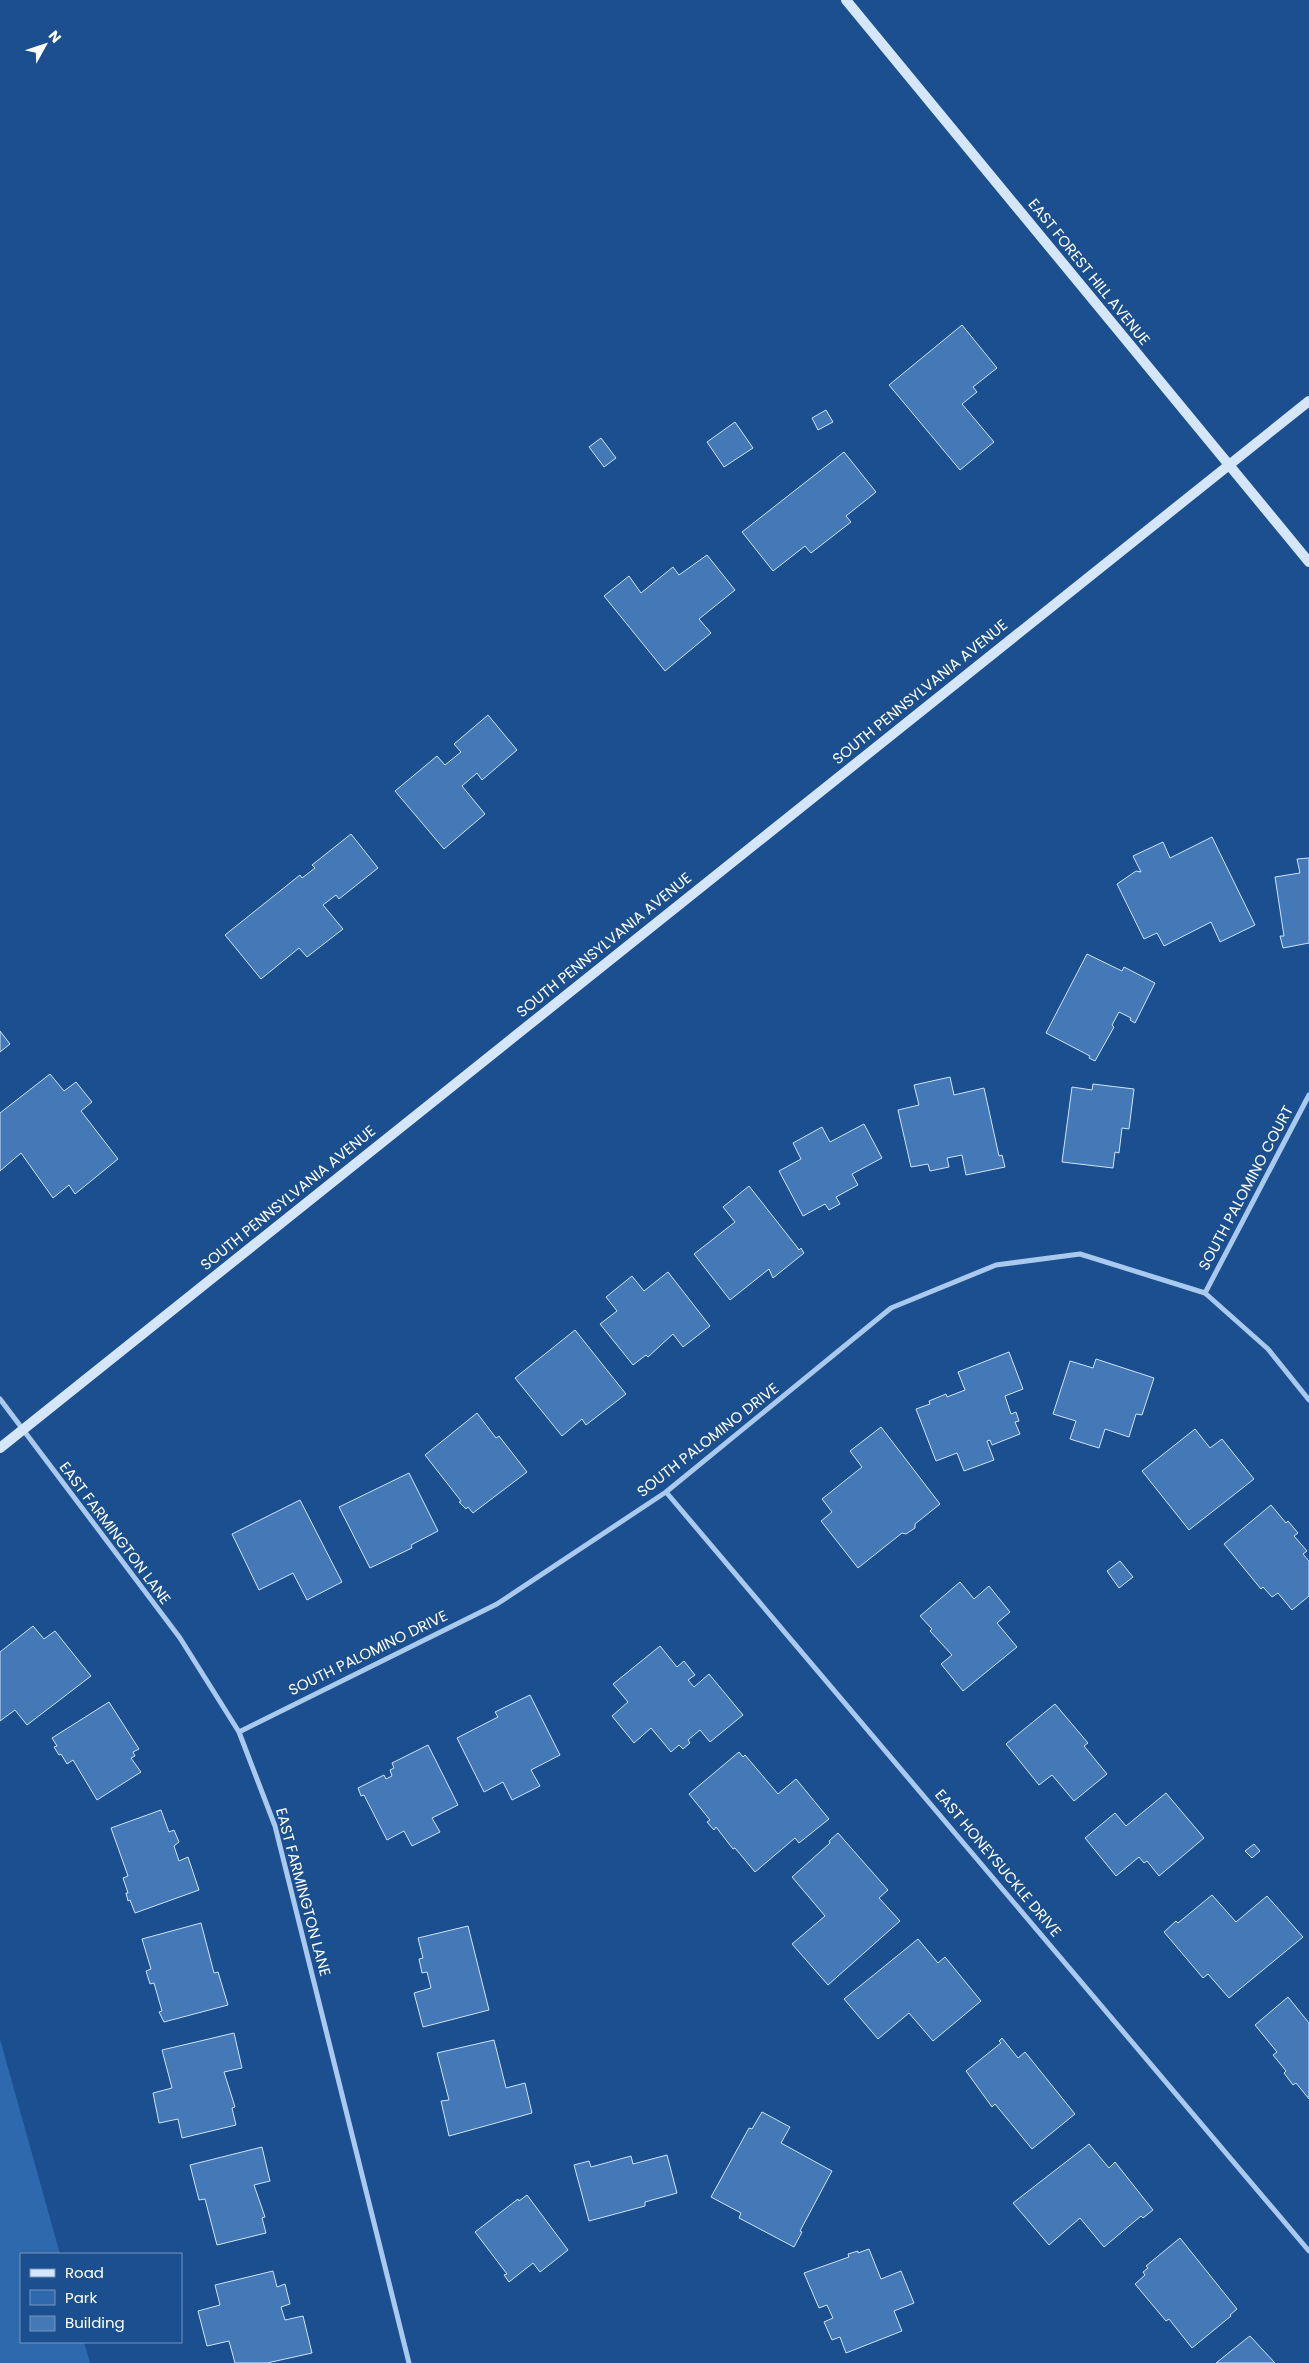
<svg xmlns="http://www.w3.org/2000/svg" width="1309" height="2363" font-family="Poppins,sans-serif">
	<rect width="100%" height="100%" fill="#1b4f8f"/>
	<path fill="#2e69ad" d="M 0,2039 L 60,2254 L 21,2254 L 21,2342 L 84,2342 L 90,2363 L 0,2363 Z"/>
	<path fill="#4478b7" stroke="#cfe3fa" d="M 962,325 L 997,368 L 973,387 L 977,392 L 962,404 L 994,442 L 960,470 L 889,385 Z
		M 826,410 L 833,422 L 818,430 L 812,418 Z
		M 735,422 L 753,448 L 724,467 L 707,442 Z
		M 601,438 L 616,458 L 604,467 L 589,447 Z
		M 844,452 L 876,492 L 846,516 L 851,522 L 811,553 L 805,546 L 773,571 L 742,532 Z
		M 707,555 L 735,590 L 699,619 L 711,633 L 665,671 L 604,596 L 629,576 L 641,593 L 673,567 L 679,575 Z
		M 488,715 L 517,750 L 482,780 L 477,773 L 462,786 L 485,814 L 444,849 L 395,791 L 437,756 L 445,765 L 461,752 L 454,744 Z
		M 351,834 L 378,868 L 339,899 L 336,895 L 323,905 L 343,929 L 307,957 L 299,948 L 261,979 L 225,935 L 300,875 L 302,878 L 315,868 L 312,865 Z
		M 1212,837 L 1255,925 L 1220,942 L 1211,922 L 1164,946 L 1157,933 L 1144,939 L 1117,884 L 1136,871 L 1141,872 L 1133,856 L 1163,842 L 1170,858 Z
		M 1309,858 L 1309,943 L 1283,948 L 1280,936 L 1284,936 L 1275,877 L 1300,873 L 1297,859 Z
		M 1087,954 L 1122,971 L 1124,967 L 1155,983 L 1135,1023 L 1130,1020 L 1131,1018 L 1119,1012 L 1112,1025 L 1114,1027 L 1095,1061 L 1089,1058 L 1090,1056 L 1046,1033 Z
		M 0,1031 L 10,1044 L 0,1052 Z
		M 50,1074 L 64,1091 L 76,1082 L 92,1102 L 81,1111 L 118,1159 L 75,1194 L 69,1185 L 53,1198 L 21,1153 L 0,1171 L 0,1113 Z
		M 950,1077 L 954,1095 L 984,1088 L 999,1156 L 1002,1155 L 1005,1167 L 966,1175 L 962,1155 L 947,1158 L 949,1167 L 930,1171 L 928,1164 L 911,1167 L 898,1110 L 919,1105 L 914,1085 Z
		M 1093,1084 L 1134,1089 L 1129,1129 L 1122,1128 L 1119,1153 L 1115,1152 L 1113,1168 L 1062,1162 L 1072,1087 L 1092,1090 Z
		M 864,1124 L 882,1158 L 852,1174 L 858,1185 L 836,1197 L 840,1204 L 829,1210 L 825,1204 L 803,1216 L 779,1171 L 801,1159 L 793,1143 L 822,1127 L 830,1142 Z
		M 749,1186 L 797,1247 L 799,1250 L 801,1248 L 804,1253 L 773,1278 L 769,1269 L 730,1300 L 694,1254 L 735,1222 L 723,1207 Z
		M 668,1272 L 710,1326 L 683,1347 L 673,1334 L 648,1357 L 646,1355 L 633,1365 L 600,1324 L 617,1311 L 606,1297 L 632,1276 L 644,1291 Z
		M 575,1330 L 626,1394 L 586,1425 L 582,1419 L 562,1436 L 515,1378 Z
		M 1009,1352 L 1023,1389 L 1005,1396 L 1011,1414 L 1016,1412 L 1019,1421 L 1015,1422 L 1020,1434 L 992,1445 L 990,1440 L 987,1441 L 994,1460 L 964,1471 L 957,1453 L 936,1461 L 916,1409 L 930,1404 L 929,1401 L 946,1394 L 947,1397 L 965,1390 L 958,1372 Z
		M 1096,1359 L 1154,1378 L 1142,1415 L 1136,1414 L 1129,1437 L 1105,1429 L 1099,1448 L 1070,1439 L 1076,1421 L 1053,1414 L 1070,1361 L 1093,1368 Z
		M 477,1413 L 496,1438 L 499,1436 L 527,1472 L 473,1513 L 468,1507 L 466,1509 L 459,1502 L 461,1501 L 425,1455 Z
		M 881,1427 L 940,1504 L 915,1524 L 915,1528 L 906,1534 L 902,1533 L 858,1568 L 821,1521 L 832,1512 L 822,1499 L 862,1467 L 850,1451 Z
		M 1195,1429 L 1210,1448 L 1222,1439 L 1254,1479 L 1189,1530 L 1142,1471 Z
		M 409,1473 L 438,1531 L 411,1545 L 412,1548 L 370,1568 L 339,1507 Z
		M 300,1500 L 342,1582 L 307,1600 L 293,1573 L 259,1590 L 232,1534 Z
		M 1271,1505 L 1286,1523 L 1288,1521 L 1298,1533 L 1294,1536 L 1307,1551 L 1303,1554 L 1309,1561 L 1309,1596 L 1292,1610 L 1278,1593 L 1272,1597 L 1263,1587 L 1261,1589 L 1224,1544 Z
		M 1120,1561 L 1133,1577 L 1119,1588 L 1107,1571 Z
		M 960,1582 L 974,1599 L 989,1586 L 1010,1612 L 997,1623 L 1017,1647 L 963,1691 L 941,1664 L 952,1655 L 930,1631 L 932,1629 L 920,1616 Z
		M 33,1626 L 44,1639 L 55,1631 L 91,1676 L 27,1725 L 15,1710 L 0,1721 L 0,1652 Z
		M 660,1646 L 677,1667 L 684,1661 L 695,1675 L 688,1680 L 694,1687 L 709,1674 L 743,1715 L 710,1742 L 700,1730 L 688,1740 L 690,1743 L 683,1749 L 679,1745 L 671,1752 L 651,1728 L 634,1743 L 612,1716 L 628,1702 L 613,1684 Z
		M 530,1695 L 560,1755 L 531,1770 L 540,1786 L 512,1800 L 503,1782 L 484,1792 L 457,1738 L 498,1717 L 495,1712 Z
		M 109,1702 L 139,1749 L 133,1752 L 135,1756 L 131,1758 L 141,1772 L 97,1800 L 73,1760 L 67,1764 L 61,1754 L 59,1755 L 54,1747 L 57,1746 L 52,1738 Z
		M 1055,1704 L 1088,1743 L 1084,1746 L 1107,1774 L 1074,1801 L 1052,1775 L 1039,1785 L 1006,1744 Z
		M 428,1745 L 458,1805 L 432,1818 L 440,1832 L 412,1846 L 404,1831 L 387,1840 L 364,1795 L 361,1796 L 358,1788 L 384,1775 L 386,1779 L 392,1776 L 390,1770 L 394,1768 L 392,1763 Z
		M 739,1752 L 743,1757 L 745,1755 L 778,1794 L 796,1779 L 829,1819 L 799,1843 L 795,1838 L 755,1872 L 735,1848 L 733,1849 L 716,1827 L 714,1830 L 707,1822 L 710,1820 L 689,1794 Z
		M 1166,1793 L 1204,1838 L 1159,1876 L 1147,1861 L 1144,1863 L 1139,1857 L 1116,1876 L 1085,1838 L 1115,1813 L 1126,1826 Z
		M 161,1810 L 169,1832 L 174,1830 L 179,1842 L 174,1846 L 179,1861 L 188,1857 L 199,1890 L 135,1913 L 130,1900 L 128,1901 L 126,1893 L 128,1893 L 123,1878 L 128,1876 L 111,1828 Z
		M 838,1833 L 888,1890 L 879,1898 L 900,1921 L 828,1985 L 792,1944 L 825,1916 L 792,1877 L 830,1843 L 829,1841 Z
		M 1254,1844 L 1260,1851 L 1252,1858 L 1245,1851 Z
		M 1212,1895 L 1236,1922 L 1267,1896 L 1303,1937 L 1229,1998 L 1208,1974 L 1203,1978 L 1164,1932 L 1176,1921 L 1178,1923 Z
		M 201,1923 L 214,1973 L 218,1972 L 228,2005 L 164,2022 L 159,2012 L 162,2011 L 154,1983 L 150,1984 L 146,1971 L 151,1969 L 142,1939 Z
		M 468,1926 L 489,2010 L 423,2027 L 414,1993 L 431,1988 L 427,1972 L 422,1973 L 419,1959 L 423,1958 L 418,1938 Z
		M 918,1939 L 938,1963 L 945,1957 L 981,2001 L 933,2041 L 909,2013 L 878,2039 L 844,1999 Z
		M 1288,1997 L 1309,2023 L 1309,2099 L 1296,2083 L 1293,2085 L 1284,2073 L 1286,2071 L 1273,2055 L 1277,2052 L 1255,2025 Z
		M 234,2033 L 242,2068 L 224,2072 L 235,2107 L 232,2108 L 236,2125 L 182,2138 L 178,2119 L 159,2123 L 153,2093 L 172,2088 L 162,2050 Z
		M 1002,2038 L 1018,2058 L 1025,2052 L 1075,2114 L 1032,2149 L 995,2104 L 992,2107 L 966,2071 L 1001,2043 L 999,2041 Z
		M 494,2040 L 506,2088 L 525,2083 L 532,2113 L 449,2136 L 441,2101 L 449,2100 L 437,2053 Z
		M 762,2112 L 790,2127 L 781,2143 L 832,2171 L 800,2231 L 802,2232 L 794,2247 L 739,2218 L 741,2213 L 711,2197 L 749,2128 L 752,2129 Z
		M 1089,2144 L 1109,2168 L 1115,2162 L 1153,2210 L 1143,2218 L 1141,2216 L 1104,2247 L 1080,2218 L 1049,2245 L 1013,2203 Z
		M 262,2147 L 270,2181 L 254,2185 L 265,2217 L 262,2218 L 266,2233 L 217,2245 L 205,2199 L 199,2200 L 190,2165 Z
		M 667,2155 L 677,2193 L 645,2202 L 645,2206 L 589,2221 L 574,2165 L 589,2161 L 591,2167 L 631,2156 L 633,2164 Z
		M 527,2195 L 568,2250 L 540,2272 L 533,2263 L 509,2282 L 504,2275 L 507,2274 L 475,2232 L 518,2199 L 519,2201 Z
		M 1180,2238 L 1237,2309 L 1230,2315 L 1231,2316 L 1192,2348 L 1169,2319 L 1166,2321 L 1135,2284 L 1145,2275 L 1143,2272 L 1148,2268 L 1146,2266 Z
		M 869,2249 L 881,2279 L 901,2271 L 914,2303 L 894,2311 L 902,2331 L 846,2353 L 840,2337 L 832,2340 L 824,2322 L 833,2318 L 827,2305 L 819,2308 L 804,2273 L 849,2257 L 848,2254 L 858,2251 L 858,2253 Z
		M 273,2271 L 277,2287 L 285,2284 L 290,2304 L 281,2307 L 285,2320 L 303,2316 L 312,2353 L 267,2363 L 235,2363 L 229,2341 L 207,2346 L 198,2311 L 220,2305 L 215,2285 Z
		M 1250,2336 L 1275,2363 L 1216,2363 L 1246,2339 Z"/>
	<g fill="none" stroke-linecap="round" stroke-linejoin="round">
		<path stroke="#a9c9ee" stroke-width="5" d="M 1205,1293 L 1309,1095
			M 0,1399 L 180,1638 L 239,1732 L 275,1826 L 409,2363
			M 666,1492 L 1309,2251
			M 239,1732 L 497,1604 L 666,1492 L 891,1308 L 996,1265 L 1080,1254 L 1205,1293 L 1268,1349 L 1309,1400"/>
		<path stroke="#d6e6fa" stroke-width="10" d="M 846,0 L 1309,562
			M 0,1448 L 1309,401"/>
	</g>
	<g text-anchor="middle" stroke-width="4" stroke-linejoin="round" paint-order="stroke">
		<g font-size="15" fill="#fff" stroke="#1b4f8f">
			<text transform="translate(1089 272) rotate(51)" y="5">EAST FOREST HILL AVENUE</text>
			<text transform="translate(920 692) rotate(-39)" y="5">SOUTH PENNSYLVANIA AVENUE</text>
			<text transform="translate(604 945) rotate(-39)" y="5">SOUTH PENNSYLVANIA AVENUE</text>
			<text transform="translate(1246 1188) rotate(-62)" y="5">SOUTH PALOMINO COURT</text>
			<text transform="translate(288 1198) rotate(-39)" y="5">SOUTH PENNSYLVANIA AVENUE</text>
			<text transform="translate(708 1440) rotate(-38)" y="5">SOUTH PALOMINO DRIVE</text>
			<text transform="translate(115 1533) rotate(53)" y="5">EAST FARMINGTON LANE</text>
			<text transform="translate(368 1653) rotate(-26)" y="5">SOUTH PALOMINO DRIVE</text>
			<text transform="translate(998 1863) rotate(50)" y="5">EAST HONEYSUCKLE DRIVE</text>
			<text transform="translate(303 1892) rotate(75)" y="5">EAST FARMINGTON LANE</text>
		</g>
	</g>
	<rect x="20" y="2253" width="162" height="90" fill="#1b4f8f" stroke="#7695bc"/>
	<rect x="30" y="2269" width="25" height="8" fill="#d6e6fa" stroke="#7695bc"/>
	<text x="65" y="2278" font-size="15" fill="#ffffff">Road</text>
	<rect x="30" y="2290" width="25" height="15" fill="#2e69ad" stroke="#7695bc"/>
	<text x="65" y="2303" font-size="15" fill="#ffffff">Park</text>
	<rect x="30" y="2316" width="25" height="15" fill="#4478b7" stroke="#7695bc"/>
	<text x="65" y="2328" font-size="15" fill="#ffffff">Building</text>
	<g transform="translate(45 45) rotate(50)" stroke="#1b4f8f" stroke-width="4" paint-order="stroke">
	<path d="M0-4L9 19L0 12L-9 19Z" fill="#ffffff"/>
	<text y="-8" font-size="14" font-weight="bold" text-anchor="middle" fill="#ffffff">N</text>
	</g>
</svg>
